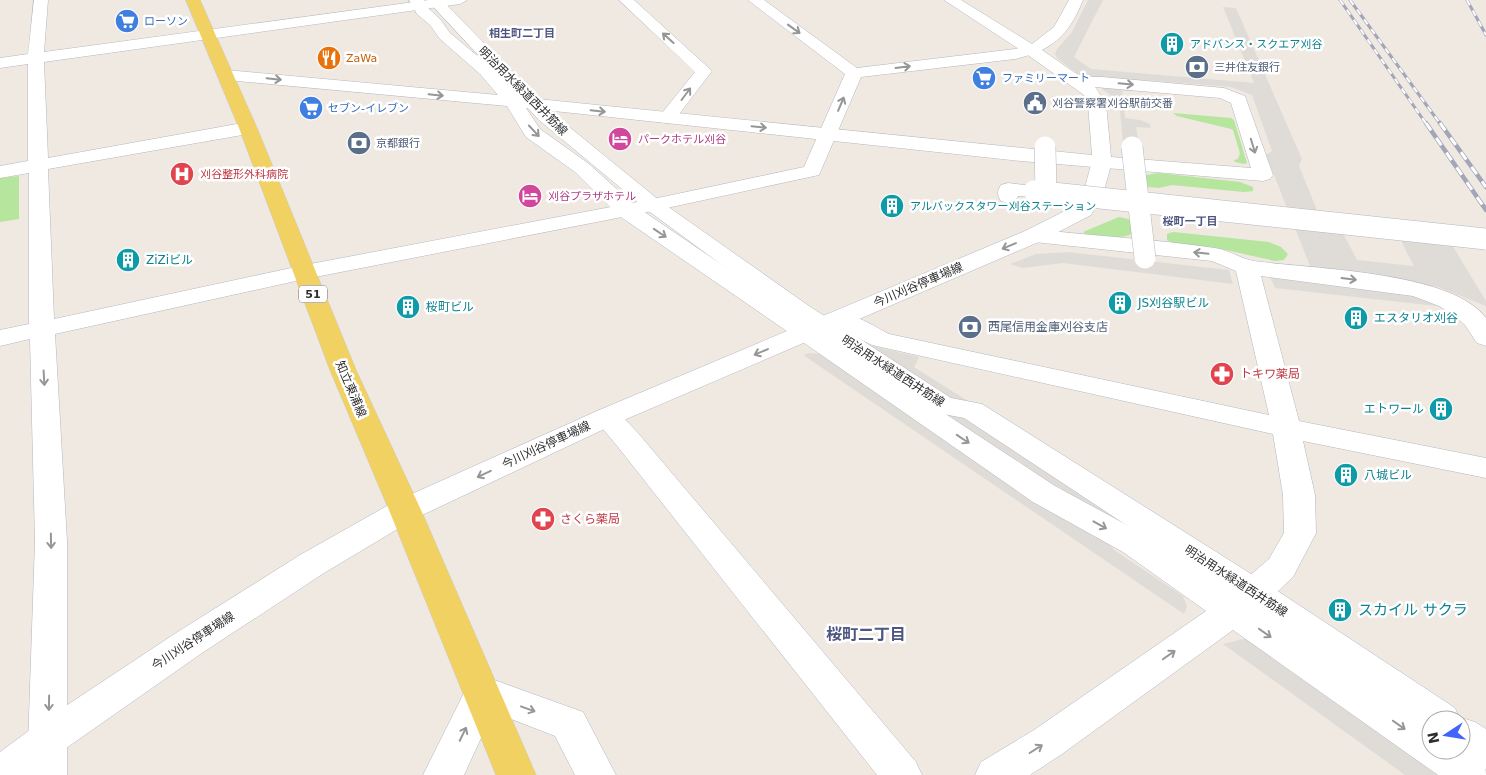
<svg xmlns="http://www.w3.org/2000/svg" width="1486" height="775" font-family="'DejaVu Sans','Noto Sans JP',sans-serif">
	<rect width="100%" height="100%" fill="#efe9e1"/>
	<path fill="#b6e59e" d="M 1173,113 L 1231,118 L 1234,120 L 1247,163 L 1244,164 L 1235,162 L 1234,160 L 1238,159 L 1240,153 L 1233,130 L 1231,129 L 1177,116 Z
		M 1159,173 L 1240,182 L 1253,187 L 1253,191 L 1244,192 L 1172,185 L 1159,188 L 1147,187 L 1140,176 Z
		M 19,176 L 19,219 L 0,222 L 0,178 Z
		M 1119,217 L 1128,219 L 1132,222 L 1134,233 C 1123,239 1092,241 1083,232 Z
		M 1173,232 L 1269,242 L 1281,247 L 1288,254 L 1284,260 L 1275,261 L 1226,250 L 1176,245 L 1167,240 L 1167,234 Z"/>
	<path fill="#dfdcd8" d="M 1088,0 L 1103,0 L 1074,57 L 1091,69 L 1254,83 L 1223,7 L 1236,8 L 1302,159 L 1299,166 L 1325,230 L 1342,231 L 1357,260 L 1414,266 L 1399,237 L 1451,243 L 1486,301 L 1486,306 L 1438,287 L 1337,274 L 1321,271 L 1310,266 L 1266,155 L 1272,151 L 1252,95 L 1231,87 L 1142,80 L 1131,81 L 1079,75 L 1057,58 L 1055,54 L 1057,49 L 1072,32 Z
		M 1102,87 L 1131,88 L 1135,91 L 1122,91 L 1125,118 L 1140,120 L 1150,124 L 1151,128 L 1136,127 L 1139,145 L 1123,143 L 1119,101 L 1102,89 Z
		M 1068,252 L 1229,270 L 1233,284 L 1063,263 L 1022,268 L 1010,264 L 1036,254 Z
		M 1269,275 L 1407,290 L 1445,307 L 1275,288 Z
		M 840,345 L 868,345 L 919,357 L 914,367 L 1240,572 L 1204,582 L 1057,486 L 1042,485 L 1033,479 L 1023,464 Z
		M 809,353 L 824,354 L 1100,532 L 1114,550 L 1183,596 L 1187,607 L 1184,614 L 803,355 Z
		M 1247,638 L 1446,775 L 1405,775 L 1223,644 Z"/>
	<g fill="none" stroke-linecap="round" stroke-linejoin="round">
		<g stroke="#b4b7c1" stroke-width="1">
			<path id="pedestrian" d="M 427,0 L 442,0 L 551,112 L 660,201 L 809,306 L 951,398 L 982,404 L 1267,584 L 1455,708 L 1459,717 L 1475,722 L 1486,729 L 1486,769 L 1472,763 L 1453,750 L 1461,750 L 1461,720 L 1431,720 L 1431,733 L 1427,732 L 1243,602 L 964,418 L 933,412 L 791,316 L 646,209 L 539,120 Z
				M 1008,183 L 1041,187 L 1044,191 L 1041,195 L 1034,197 L 1018,196 L 1015,201 L 1008,203 L 1001,201 C 997,195 997,191 1001,185 Z"/>
		</g>
		<g stroke="#b4b7c1" stroke-width="1">
			<path id="minor" d="M 34,0 L 48,0 L 44,52 L 429,0 L 467,0 L 460,4 L 44,62 L 48,158 L 248,122 L 255,124 L 257,128 L 255,132 L 248,134 L 48,169 L 54,319 L 305,265 L 653,199 L 804,167 L 845,74 L 748,0 L 764,0 L 857,68 L 1015,49 L 1031,45 L 1037,47 L 1039,50 L 1037,53 L 1015,59 L 861,77 L 819,175 L 653,211 L 305,279 L 55,334 L 67,541 L 67,775 L 27,775 L 35,541 L 30,339 L 0,346 L 0,330 L 29,324 L 29,173 L 0,178 L 0,166 L 28,161 L 28,64 L 0,68 L 0,58 L 28,54 Z
				M 619,0 L 634,0 L 712,71 L 673,122 L 667,123 L 661,122 L 658,118 L 695,72 Z
				M 1033,229 C 1093,236 1155,239 1215,248 C 1229,250 1241,259 1254,261 C 1311,269 1452,271 1486,318 L 1486,346 L 1477,343 L 1465,325 L 1454,315 L 1439,306 L 1413,296 L 1261,276 L 1299,421 L 1486,458 L 1486,478 L 1303,441 L 1315,495 L 1316,533 L 1293,577 L 1258,610 L 1431,726 L 1431,750 L 1461,750 L 1461,746 L 1485,762 L 1486,775 L 1438,775 L 1233,630 L 1062,754 L 1030,775 L 975,775 L 981,762 L 1034,730 L 1206,611 L 1123,552 L 1033,502 L 797,338 L 793,333 L 797,328 L 806,325 L 815,328 L 1055,486 L 1147,536 L 1231,592 L 1269,559 L 1284,533 L 1283,495 L 1273,434 L 872,345 L 829,324 L 825,319 L 829,314 C 849,309 871,325 889,334 L 1269,415 L 1236,271 L 1212,261 L 1025,241 L 1022,236 L 1025,231 Z
				M 607,408 L 617,411 L 638,433 L 916,762 L 922,775 L 877,775 L 618,447 L 593,417 L 597,411 Z
				M 483,676 L 583,712 L 616,775 L 575,775 L 555,736 L 493,712 L 464,775 L 423,775 L 470,681 Z"/>
		</g>
		<g stroke="#b4b7c1" stroke-width="1">
			<path id="tertiary" d="M 409,0 L 424,0 L 429,9 L 440,19 L 450,33 L 492,68 L 518,97 L 1092,155 L 1088,104 L 1084,95 L 1025,53 L 944,0 L 961,0 L 1032,44 L 1054,27 L 1069,0 L 1083,0 C 1074,22 1064,39 1042,50 L 1081,77 L 1102,77 L 1224,88 L 1245,96 L 1273,175 L 1270,179 L 1263,181 L 1021,161 L 526,108 L 540,129 L 589,164 L 634,205 L 815,328 L 819,333 L 815,338 L 806,341 L 797,338 L 618,215 L 575,172 L 526,137 L 507,106 L 226,80 L 220,79 L 218,75 L 220,71 L 226,70 L 498,95 L 480,74 L 440,39 L 430,25 L 417,14 ZM 1095,87 L 1220,98 L 1231,103 L 1251,168 L 1111,157 L 1106,104 Z"/>
		</g>
		<g stroke="#b4b7c1" stroke-width="1">
			<path id="secondary" d="M 1102,155 L 1109,157 L 1112,161 L 1104,191 L 1091,215 L 1041,241 L 617,423 L 416,518 L 324,573 L 202,653 L 62,751 L 32,775 L 0,775 L 0,752 L 34,727 L 176,633 L 300,555 L 394,502 L 597,411 L 1025,231 L 1075,206 L 1084,191 L 1092,161 L 1095,157 Z"/>
		</g>
		<g stroke="#c9c9c9" stroke-width="1">
			<path id="primary" d="M 186,0 L 200,0 L 257,128 L 356,370 L 421,510 L 536,775 L 496,775 L 389,510 L 330,370 L 239,128 Z"/>
		</g>
		<use href="#pedestrian" fill="#fff" fill-rule="evenodd"/>
		<use href="#minor" fill="#fff" fill-rule="evenodd"/>
		<use href="#tertiary" fill="#fff" fill-rule="evenodd"/>
		<use href="#secondary" fill="#fff" fill-rule="evenodd"/>
		<use href="#primary" fill="#f2d163" fill-rule="evenodd"/>
		<g stroke="#a3a6b8" stroke-width="3">
			<path id="rail-far1" d="M 1340,0 L 1427,125
				M 1350,0 L 1441,125
				M 1467,0 L 1486,35"/>
		</g>
		<g stroke="#a3a6b8" stroke-width="4.5">
			<path id="rail" d="M 1426,123 L 1486,210
				M 1440,123 L 1486,187"/>
		</g>
		<use href="#rail-far1" stroke="#fff" stroke-width="2" stroke-dasharray="6" stroke-linecap="butt"/>
		<use href="#rail" stroke="#fff" stroke-width="3" stroke-dasharray="9" stroke-linecap="butt"/>
		<g stroke="#b4b7c1" stroke-width="22" stroke-linecap="butt">
			<path id="pedestrian-bridge" d="M 1045,147 L 1046,192
				M 1132,147 L 1145,258
				M 1034,191 L 1486,239"/>
		</g>
		<use href="#pedestrian-bridge" stroke="#fff" stroke-width="21"/>
	</g>
	<defs><path id="oneway-shaft" d="M-6 0H5M1.5-3L5.5 0L1.5 3" fill="none" stroke-width="1.6" stroke-linecap="round" stroke-linejoin="round" transform="scale(1.25)"/></defs>
	<g stroke="#969696">
		<use href="#oneway-shaft" transform="translate(794 29) rotate(36)"/>
		<use href="#oneway-shaft" transform="translate(668 38) rotate(-138)"/>
		<use href="#oneway-shaft" transform="translate(903 67) rotate(-7)"/>
		<use href="#oneway-shaft" transform="translate(274 79) rotate(6)"/>
		<use href="#oneway-shaft" transform="translate(1126 84) rotate(5)"/>
		<use href="#oneway-shaft" transform="translate(686 94) rotate(-53)"/>
		<use href="#oneway-shaft" transform="translate(436 95) rotate(6)"/>
		<use href="#oneway-shaft" transform="translate(841 104) rotate(-67)"/>
		<use href="#oneway-shaft" transform="translate(598 111) rotate(6)"/>
		<use href="#oneway-shaft" transform="translate(759 127) rotate(6)"/>
		<use href="#oneway-shaft" transform="translate(534 131) rotate(47)"/>
		<use href="#oneway-shaft" transform="translate(1253 146) rotate(73)"/>
		<use href="#oneway-shaft" transform="translate(660 233) rotate(34)"/>
		<use href="#oneway-shaft" transform="translate(1009 246) rotate(157)"/>
		<use href="#oneway-shaft" transform="translate(1201 253) rotate(-174)"/>
		<use href="#oneway-shaft" transform="translate(1349 279) rotate(7)"/>
		<use href="#oneway-shaft" transform="translate(761 352) rotate(157)"/>
		<use href="#oneway-shaft" transform="translate(44 378) rotate(87)"/>
		<use href="#oneway-shaft" transform="translate(963 439) rotate(34)"/>
		<use href="#oneway-shaft" transform="translate(484 474) rotate(155)"/>
		<use href="#oneway-shaft" transform="translate(1100 525) rotate(29)"/>
		<use href="#oneway-shaft" transform="translate(51 541) rotate(89)"/>
		<use href="#oneway-shaft" transform="translate(1265 633) rotate(35)"/>
		<use href="#oneway-shaft" transform="translate(1169 655) rotate(-35)"/>
		<use href="#oneway-shaft" transform="translate(49 703) rotate(91)"/>
		<use href="#oneway-shaft" transform="translate(528 709) rotate(20)"/>
		<use href="#oneway-shaft" transform="translate(1399 725) rotate(35)"/>
		<use href="#oneway-shaft" transform="translate(463 734) rotate(-64)"/>
		<use href="#oneway-shaft" transform="translate(1036 749) rotate(-32)"/>
	</g>
	<defs>
		<g id="supermarket-disc" transform="scale(1.25)"><circle r="9.5" fill="#3f7fe0" stroke="#fff"/><path d="M-6-5.5h2.5l.6 2H6L4.5 2H-2.5L-4.4-4H-6ZM-1.5 3.2a1.3 1.3 0 1 0 .1 0ZM3 3.2a1.3 1.3 0 1 0 .1 0Z" fill="#fff"/></g>
		<g id="building-disc" transform="scale(1.25)"><circle r="9.5" fill="#0f9aa8" stroke="#fff"/><path d="M-4-6H4V6H1V3H-1V6H-4ZM-2.5-4.3h1.7v1.8h-1.7ZM.8-4.3h1.7v1.8H.8ZM-2.5-1h1.7V.8h-1.7ZM.8-1h1.7V.8H.8Z" fill="#fff"/></g>
		<g id="restaurant-disc" transform="scale(1.25)"><circle r="9.5" fill="#e8710a" stroke="#fff"/><path d="M-5-6h1v4h1v-4h1v4h1v-4h1v5L-1.5 .5V6h-2V.5L-5-1ZM5-6V6H3V1.5H1.5Q1.5-4 5-6Z" fill="#fff"/></g>
		<g id="bank-disc" transform="scale(1.25)"><circle r="9.5" fill="#5c6f8a" stroke="#fff"/><path d="M-6-4H6V4H-6ZM0-2.3a2.3 2.3 0 1 0 0 4.6a2.3 2.3 0 1 0 0-4.6Z" fill="#fff"/></g>
		<g id="civic-disc" transform="scale(1.25)"><circle r="9.5" fill="#5c6f8a" stroke="#fff"/><path d="M-.6-6.5H3V-4.5H.6V-3L4-1V1h2V6H-6V1h2V-1L-.6-3ZM-1.2 2.5V6h2.4V2.5Z" fill="#fff"/></g>
		<g id="hotel-disc" transform="scale(1.25)"><circle r="9.5" fill="#d1479c" stroke="#fff"/><path d="M-6-4.5h1.5V1H6V5H4.5V3h-9V5H-6ZM-4 0a1.8 1.8 0 1 1 3.6 0ZM.5 0V-2.5h3Q6-2.5 6 0Z" fill="#fff"/></g>
		<g id="hospital-disc" transform="scale(1.25)"><circle r="9.5" fill="#e0444e" stroke="#fff"/><path d="M-5-5h3v3.5h4V-5h3V5h-3V1.5h-4V5h-3Z" fill="#fff"/></g>
		<g id="pharmacy-disc" transform="scale(1.25)"><circle r="9.5" fill="#e0444e" stroke="#fff"/><path d="M-2-6h4v4h4v4h-4v4h-4v-4h-4v-4h4Z" fill="#fff"/></g>
	</defs>
	<g fill-rule="evenodd">
		<use href="#supermarket-disc" x="127" y="21"/>
		<use href="#building-disc" x="1172" y="44"/>
		<use href="#restaurant-disc" x="329" y="58"/>
		<use href="#bank-disc" x="1197" y="67"/>
		<use href="#supermarket-disc" x="984" y="78"/>
		<use href="#civic-disc" x="1035" y="103"/>
		<use href="#supermarket-disc" x="311" y="108"/>
		<use href="#hotel-disc" x="620" y="139"/>
		<use href="#bank-disc" x="359" y="143"/>
		<use href="#hospital-disc" x="182" y="174"/>
		<use href="#hotel-disc" x="530" y="196"/>
		<use href="#building-disc" x="892" y="206"/>
		<use href="#building-disc" x="128" y="260"/>
		<use href="#building-disc" x="1120" y="303"/>
		<use href="#building-disc" x="408" y="307"/>
		<use href="#building-disc" x="1356" y="318"/>
		<use href="#bank-disc" x="970" y="327"/>
		<use href="#pharmacy-disc" x="1222" y="374"/>
		<use href="#building-disc" x="1441" y="409"/>
		<use href="#building-disc" x="1346" y="475"/>
		<use href="#pharmacy-disc" x="543" y="519"/>
		<use href="#building-disc" x="1340" y="610"/>
	</g>
	<g text-anchor="middle" stroke-width="5" stroke-linejoin="round" paint-order="stroke">
		<g font-size="11" fill="#366cbe" stroke="#fff" text-anchor="start">
			<text x="144" y="25">ローソン</text>
			<text x="1002" y="82">ファミリーマート</text>
			<text x="328" y="112">セブン-イレブン</text>
		</g>
		<g font-size="11" font-weight="bold" fill="#4d5680" stroke="#fff">
			<text x="522" y="37">相生町二丁目</text>
			<text x="1190" y="225">桜町一丁目</text>
		</g>
		<g font-size="11" fill="#0d838f" stroke="#fff" text-anchor="start">
			<text x="1190" y="48">アドバンス・スクエア刈谷</text>
			<text x="910" y="210">アルバックスタワー刈谷ステーション</text>
		</g>
		<g font-size="11" fill="#c56008" stroke="#fff" text-anchor="start">
			<text x="346" y="62">ZaWa</text>
		</g>
		<g font-size="11" fill="#4e5e75" stroke="#fff" text-anchor="start">
			<text x="1214" y="71">三井住友銀行</text>
			<text x="1052" y="107">刈谷警察署刈谷駅前交番</text>
			<text x="376" y="147">京都銀行</text>
		</g>
		<g font-size="11" fill="#b23c85" stroke="#fff" text-anchor="start">
			<text x="638" y="143">パークホテル刈谷</text>
			<text x="548" y="200">刈谷プラザホテル</text>
		</g>
		<g font-size="11" fill="#be3a42" stroke="#fff" text-anchor="start">
			<text x="200" y="178">刈谷整形外科病院</text>
		</g>
		<rect fill="#fff" stroke="#6d6d6d" stroke-width="1" x="299" y="285.5" width="28" height="17" rx="4"/>
		<g font-size="11" font-weight="bold" fill="#2e2e2e">
			<text x="313" y="298">51</text>
		</g>
		<g font-size="12" fill="#2e2e2e" stroke="#fff">
			<text transform="translate(523 91) rotate(45)" y="4">明治用水緑道西井筋線</text>
			<text transform="translate(918 285) rotate(-23)" y="4">今川刈谷停車場線</text>
			<text transform="translate(893 371) rotate(33)" y="4">明治用水緑道西井筋線</text>
			<text transform="translate(351 389) rotate(67)" y="4">知立東浦線</text>
			<text transform="translate(546 445) rotate(-25)" y="4">今川刈谷停車場線</text>
			<text transform="translate(1236 581) rotate(33)" y="4">明治用水緑道西井筋線</text>
			<text transform="translate(193 641) rotate(-33)" y="4">今川刈谷停車場線</text>
		</g>
		<g font-size="12" fill="#0d838f" stroke="#fff" text-anchor="start">
			<text x="146" y="264">ZiZiビル</text>
			<text x="1138" y="307">JS刈谷駅ビル</text>
			<text x="426" y="311">桜町ビル</text>
			<text x="1374" y="322">エスタリオ刈谷</text>
			<text x="1424" y="413" text-anchor="end">エトワール</text>
			<text x="1364" y="479">八城ビル</text>
		</g>
		<g font-size="12" fill="#4e5e75" stroke="#fff" text-anchor="start">
			<text x="988" y="331">西尾信用金庫刈谷支店</text>
		</g>
		<g font-size="12" fill="#be3a42" stroke="#fff" text-anchor="start">
			<text x="1240" y="378">トキワ薬局</text>
			<text x="560" y="523">さくら薬局</text>
		</g>
		<g font-size="15" fill="#0d838f" stroke="#fff" text-anchor="start">
			<text x="1358" y="615">スカイル サクラ</text>
		</g>
		<g font-size="16" font-weight="bold" fill="#4d5680" stroke="#fff">
			<text x="866" y="640">桜町二丁目</text>
		</g>
	</g>
	<g transform="translate(1446 735) rotate(258)"><circle r="24" fill="#ffffff" stroke="#ababab"/>
	<path d="M0-4L9 19L0 12L-9 19Z" fill="#4264fb"/>
	<text y="-8" font-size="14" font-weight="bold" text-anchor="middle" fill="#2e2e2e">N</text>
	</g>
</svg>
